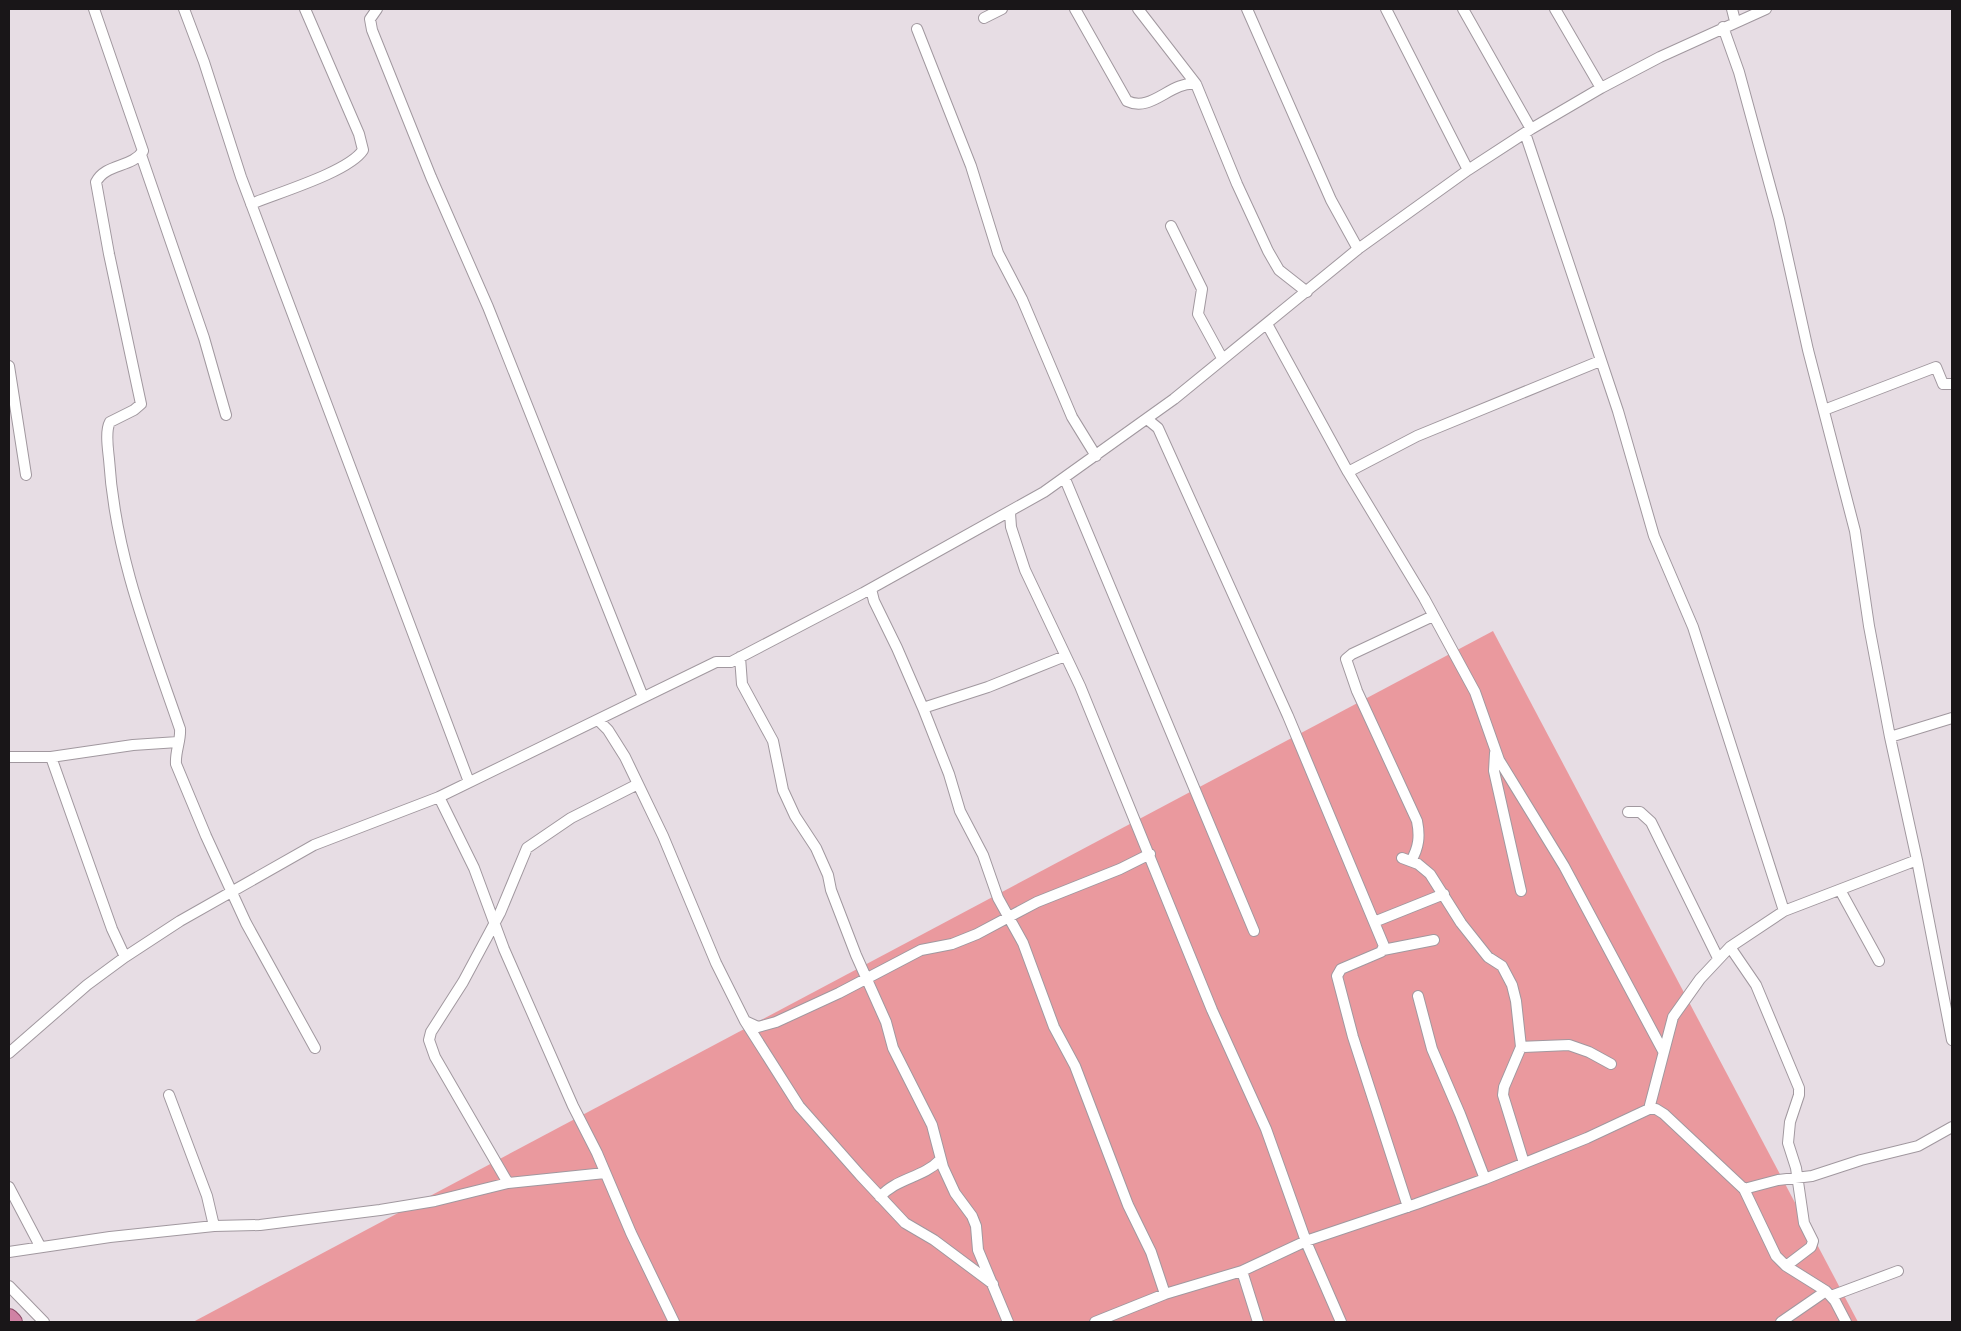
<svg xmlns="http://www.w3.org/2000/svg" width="1961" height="1331" font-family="Jost,sans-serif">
	<rect width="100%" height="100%" fill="#e7dde4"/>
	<path fill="#ea999e" d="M 1493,631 L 1858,1322 L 193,1322 Z"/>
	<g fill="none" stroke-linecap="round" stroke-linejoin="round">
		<g stroke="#a1989f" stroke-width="12">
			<path id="minor" d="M 94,9 L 143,151 C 132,168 106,163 96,182 L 109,254 L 141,404 L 134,410 L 110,422 C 105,431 108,449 109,459 C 115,555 149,639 180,729 C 181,741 175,751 176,764 L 206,836 L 246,923 L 315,1048
				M 184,9 L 204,62 L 241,177 L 469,782
				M 377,9 L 370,19 L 372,30 L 431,177 L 488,307 L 643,697
				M 1075,9 L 1127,101 C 1152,113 1170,81 1196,84 L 1237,184 L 1268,251 L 1279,270 L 1307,292
				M 1138,9 L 1196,84
				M 1247,9 L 1331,200 L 1358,249
				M 1386,9 L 1468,170
				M 1463,9 L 1531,129
				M 1555,9 L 1601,88
				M 1732,9 L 1735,21
				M 984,18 L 1002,9
				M 1723,27 L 1739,72 L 1779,219 L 1808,350 L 1855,531 L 1869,626 L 1890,737 L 1917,860 L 1952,1040
				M 917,29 L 971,166 L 998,253 L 1022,299 L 1072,417 L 1096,456
				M 1525,133 L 1618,411 L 1654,536 L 1693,627 L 1784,911
				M 141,155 L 204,338 L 226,415
				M 251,204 C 277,193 349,172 363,150 L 359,134 L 305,9
				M 1171,226 L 1202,289 L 1198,314 L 1222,358
				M 1267,324 L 1348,472 L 1424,598 L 1475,692 L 1499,760 L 1564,866 L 1663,1051
				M 9,366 L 26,475
				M 1824,410 L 1936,367 L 1943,384 L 1952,384
				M 1147,419 L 1158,428 L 1288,716 L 1384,946 L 1381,952 L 1341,969 L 1337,976 L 1353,1037 L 1408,1207
				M 1348,472 L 1417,436 L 1600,361
				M 1065,479 L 1254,931
				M 1010,513 L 1011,527 L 1025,570 L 1080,686 L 1212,1010 L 1266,1129 L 1307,1244 L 1341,1322
				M 871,589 L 874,601 L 897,648 L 923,708 L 949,774 L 960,811 L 983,855 L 998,898 L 1023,943 L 1054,1027 L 1075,1066 L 1128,1205 L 1151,1252 L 1165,1294
				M 740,657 L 742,684 L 773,741 L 783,790 L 795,816 L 816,848 L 828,875 L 831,890 L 856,955 L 886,1022 L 893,1048 L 932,1125 L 943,1167 L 955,1193 L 972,1216 L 976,1226 L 978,1250 L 1008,1322
				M 923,708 L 988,687 L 1065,656
				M 598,720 L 608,730 L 625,757 L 663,836 L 716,963 L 745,1021 L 799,1106 L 860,1175 L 905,1223 L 934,1240 L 993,1284
				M 1890,737 L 1952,718
				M 1495,753 L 1494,771 L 1521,891
				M 9,757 L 51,757 L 133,745 L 178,742
				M 51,757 L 112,929 L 125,957
				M 439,797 L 474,868 L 504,949 L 573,1106 L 597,1153 L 631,1233 L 674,1322
				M 1628,812 L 1640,812 L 1651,822 L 1718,958
				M 1402,858 L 1418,864 L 1430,874 L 1461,923 L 1488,957 L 1502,966 L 1512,985 L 1516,1001 L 1521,1047 L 1504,1087 L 1503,1095 L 1524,1163
				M 1411,861 C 1419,847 1420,836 1417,821 L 1357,691 L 1346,659 L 1352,654 L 1433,616
				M 1840,890 L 1879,961
				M 1374,922 L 1444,894
				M 1730,947 L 1756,985 L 1799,1088 L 1799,1095 L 1790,1122 L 1788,1143 L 1796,1168 L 1804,1223 L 1813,1241 L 1811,1247 L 1786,1266
				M 1383,950 L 1434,940
				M 1418,996 L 1432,1049 L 1460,1114 L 1485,1179
				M 745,1021 L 758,1027 L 776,1022 L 839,993 L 921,950 L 952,944 L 977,934 L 1037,902 L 1120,869 L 1150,854
				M 1521,1047 L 1569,1045 L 1589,1052 L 1611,1064
				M 9,1053 L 87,985 L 125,957 L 180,921 L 314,845 L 439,797 L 716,662 L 731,662 L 863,593 L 1044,492 L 1174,399 L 1358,249 L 1468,170 L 1531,129 L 1601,88 L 1660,57 L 1766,9
				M 169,1095 L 207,1196 L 214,1226
				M 1649,1109 L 1673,1017 L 1700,979 L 1730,947 L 1784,911 L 1917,860
				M 508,1183 L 435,1057 L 429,1040 L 431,1032 L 463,982 L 500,913 L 527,848 L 571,818 L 638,784
				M 9,1187 L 40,1246
				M 1744,1189 L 1778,1180 L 1812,1176 L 1861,1160 L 1918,1146 L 1952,1127
				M 880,1197 C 896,1178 923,1178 940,1160
				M 9,1252 L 110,1237 L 214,1226 L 260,1225 L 380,1210 L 435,1201 L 508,1183 L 605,1173
				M 1242,1271 L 1258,1322
				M 9,1286 L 44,1322
				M 1831,1296 L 1898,1271
				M 1095,1322 L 1165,1294 L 1242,1271 L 1306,1241 L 1416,1204 L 1485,1179 L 1587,1138 L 1649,1109 L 1656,1109 L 1664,1114 L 1744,1189 L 1776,1256 L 1786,1266 L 1826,1291 L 1835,1301 L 1846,1322
				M 1781,1322 L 1826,1291"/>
		</g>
		<g stroke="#894764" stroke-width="20">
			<path id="trunk" d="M 9,1318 L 13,1322"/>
		</g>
		<use href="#minor" stroke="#fff" stroke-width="10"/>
		<use href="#trunk" stroke="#d082a4" stroke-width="18"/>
	</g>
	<rect width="1961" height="1331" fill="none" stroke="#191618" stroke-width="20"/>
</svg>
